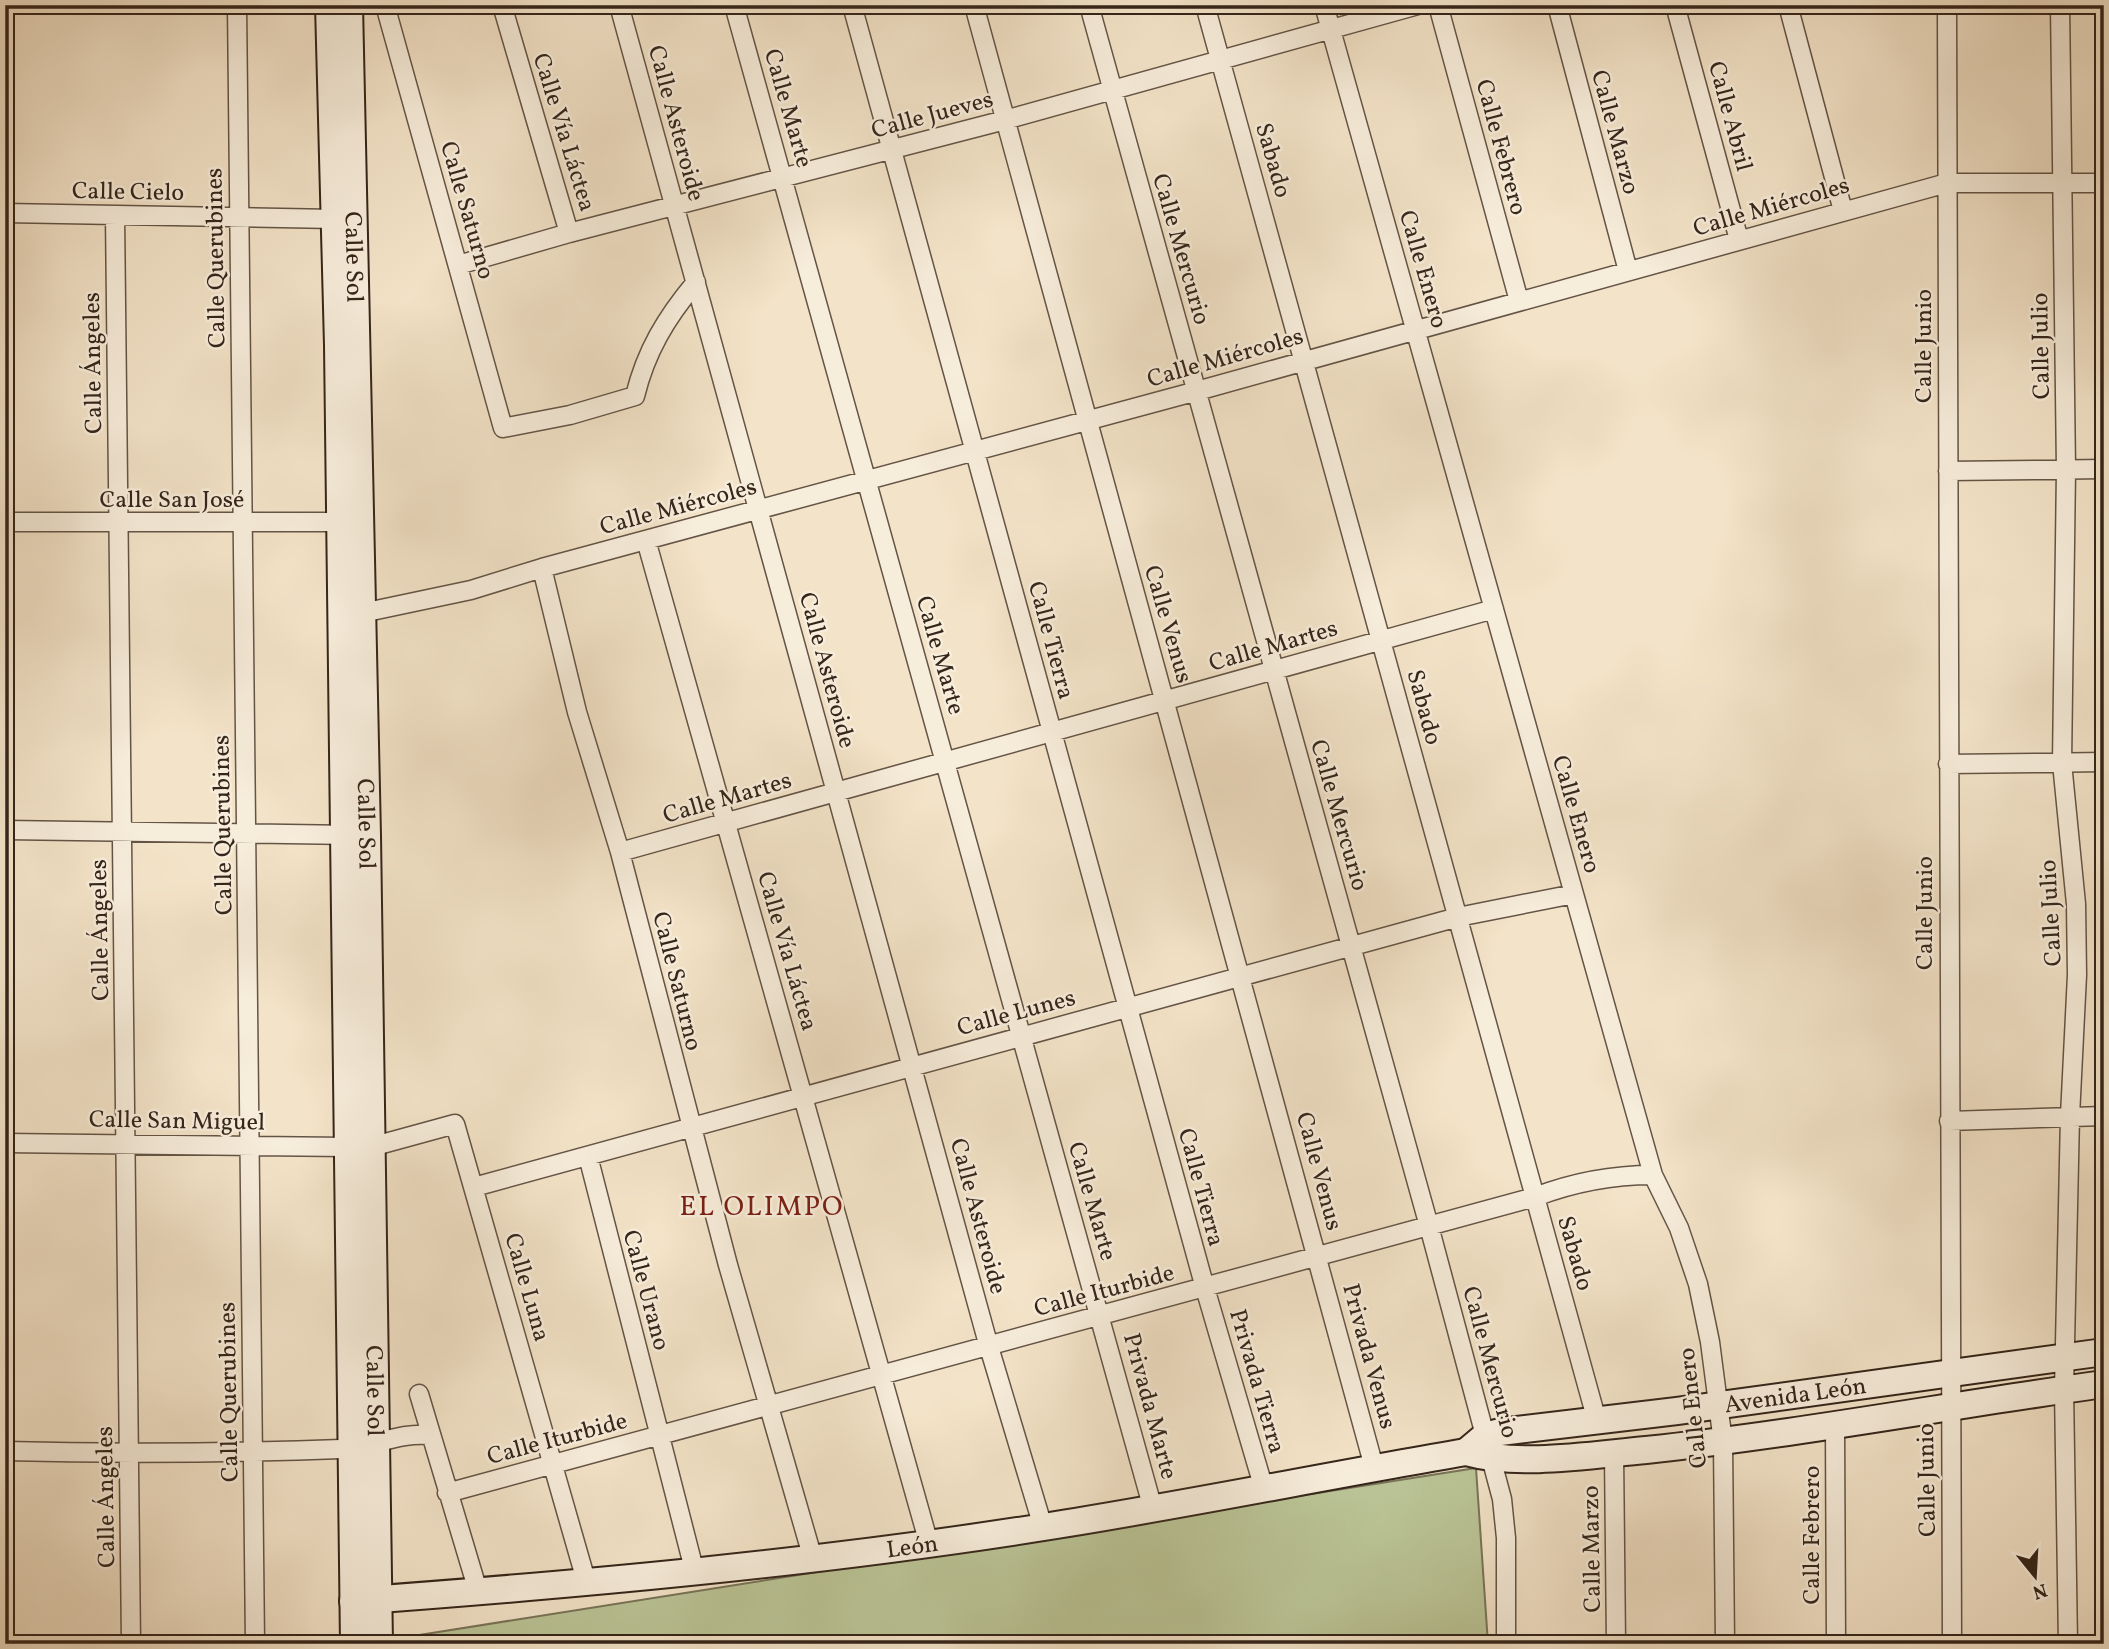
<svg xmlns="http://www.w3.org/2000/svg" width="2109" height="1649" font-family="Vollkorn,serif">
	<rect width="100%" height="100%" fill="#f3e3c8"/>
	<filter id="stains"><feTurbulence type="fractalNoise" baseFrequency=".00286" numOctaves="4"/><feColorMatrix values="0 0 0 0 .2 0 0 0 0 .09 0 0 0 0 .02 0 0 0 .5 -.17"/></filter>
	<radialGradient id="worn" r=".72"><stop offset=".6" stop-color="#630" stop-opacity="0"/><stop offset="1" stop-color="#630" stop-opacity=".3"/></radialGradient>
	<path fill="#bac496" stroke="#787458" stroke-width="2" d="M 1476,1468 L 1488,1644 L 381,1644 L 381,1641 Z"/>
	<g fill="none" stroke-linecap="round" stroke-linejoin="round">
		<g stroke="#645446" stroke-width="21">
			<path id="street" d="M 237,5 L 255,1644
				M 385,5 L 503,428 L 570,415 L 635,396 C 646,351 666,318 696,282
				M 502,5 L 569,233
				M 619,5 L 989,1347 L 1043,1527
				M 734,5 L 1153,1509
				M 852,5 L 1205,1288 L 1264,1489
				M 974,5 L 1374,1467
				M 1089,5 L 1429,1226 L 1502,1499 L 1506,1538 L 1506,1644
				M 1205,5 L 1597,1421
				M 1324,5 L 1653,1175 L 1679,1228 L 1698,1284 L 1710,1342 L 1723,1442 L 1725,1644
				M 1438,5 L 1519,301
				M 1557,5 L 1628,271
				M 1675,5 L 1739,240
				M 1788,5 L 1843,211
				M 2060,5 L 2066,470 L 2062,763 L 2076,904 L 2077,975 L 2070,1116 L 2064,1389 L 2068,1644
				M 1947,10 L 1952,1644
				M 5,213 L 335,219
				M 115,215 L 131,1644
				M 458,265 L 569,233 L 1005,120 L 1418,5
				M 1948,471 L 2104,469
				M 5,522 L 340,522
				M 646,540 L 929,1544
				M 542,568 L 577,712 L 620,852 L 728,1265 L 813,1559
				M 362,613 L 471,590 L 542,568 L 1197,391 L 1947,183 L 2104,183
				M 1948,764 L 2104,762
				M 5,830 L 353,835
				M 620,852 L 1494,609
				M 1949,1121 L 2104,1116
				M 5,1143 L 348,1147
				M 371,1147 L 455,1124 L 587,1584
				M 588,1156 L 695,1573
				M 474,1187 L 1458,917 L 1574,894
				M 419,1394 L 478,1591
				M 1835,1426 L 1836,1644
				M 5,1451 C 117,1454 229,1453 341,1449 C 371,1448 399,1432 429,1435
				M 1614,1453 L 1616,1644
				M 447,1493 L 1535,1197 C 1574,1182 1611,1175 1653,1175"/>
		</g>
		<g stroke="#35251a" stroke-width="30">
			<g id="secondary">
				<path d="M 329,5 L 338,345 L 354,1644"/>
				<path id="s1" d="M 349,5 L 367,836 L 379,1644"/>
				<path id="s2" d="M 1466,1452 L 1485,1436 L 1500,1432 L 1677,1411 L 2104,1352"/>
				<path id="s3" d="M 353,1601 C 584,1584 815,1563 1044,1527 C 1185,1505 1325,1476 1466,1452 C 1520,1467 1590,1455 1646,1450 C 1799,1434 1951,1405 2104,1384"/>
			</g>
		</g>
		<use href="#street" stroke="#f7eddb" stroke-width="18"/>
		<use href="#secondary" stroke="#f7eddb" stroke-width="26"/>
	</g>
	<g text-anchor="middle" stroke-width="5" stroke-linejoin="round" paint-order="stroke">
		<g font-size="24" fill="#35251a" stroke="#f7eddb">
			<text transform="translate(789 108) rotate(74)" y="8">Calle Marte</text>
			<text transform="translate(932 114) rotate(-15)" y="8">Calle Jueves</text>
			<text transform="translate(1731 116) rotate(75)" y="8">Calle Abril</text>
			<text transform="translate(677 123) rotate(75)" y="8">Calle Asteroide</text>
			<text transform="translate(565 132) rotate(73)" y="8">Calle Vía Láctea</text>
			<text transform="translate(1616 132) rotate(75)" y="8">Calle Marzo</text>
			<text transform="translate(1502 147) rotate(75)" y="8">Calle Febrero</text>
			<text transform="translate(1274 160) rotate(74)" y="8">Sabado</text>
			<text transform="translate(128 191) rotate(1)" y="8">Calle Cielo</text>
			<text transform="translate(1771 206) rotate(-16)" y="8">Calle Miércoles</text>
			<text transform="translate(468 210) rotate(74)" y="8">Calle Saturno</text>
			<text transform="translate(1182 249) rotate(74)" y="8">Calle Mercurio</text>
			<text transform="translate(215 258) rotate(-91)" y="8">Calle Querubines</text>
			<text dy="8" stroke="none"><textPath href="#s1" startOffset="252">Calle Sol</textPath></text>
			<text transform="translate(1424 269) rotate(74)" y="8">Calle Enero</text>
			<text transform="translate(1923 346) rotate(-90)" y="8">Calle Junio</text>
			<text transform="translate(2040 346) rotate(-91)" y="8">Calle Julio</text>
			<text transform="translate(1225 357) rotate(-16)" y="8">Calle Miércoles</text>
			<text transform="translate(92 363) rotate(-91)" y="8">Calle Ángeles</text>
			<text x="172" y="507">Calle San José</text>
			<text transform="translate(678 506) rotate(-15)" y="8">Calle Miércoles</text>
			<text transform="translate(1169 624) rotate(74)" y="8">Calle Venus</text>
			<text transform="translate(1052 640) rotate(75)" y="8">Calle Tierra</text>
			<text transform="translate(1273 645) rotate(-16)" y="8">Calle Martes</text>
			<text transform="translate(941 655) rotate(74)" y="8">Calle Marte</text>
			<text transform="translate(828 670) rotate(75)" y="8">Calle Asteroide</text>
			<text transform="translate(1425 707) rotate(75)" y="8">Sabado</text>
			<text transform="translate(727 797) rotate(-16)" y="8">Calle Martes</text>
			<text transform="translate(1577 814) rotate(74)" y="8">Calle Enero</text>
			<text transform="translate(1340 815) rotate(74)" y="8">Calle Mercurio</text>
			<text dy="8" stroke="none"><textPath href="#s1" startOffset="819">Calle Sol</textPath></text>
			<text transform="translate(222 825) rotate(-91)" y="8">Calle Querubines</text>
			<text transform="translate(1924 913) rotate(-90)" y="8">Calle Junio</text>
			<text transform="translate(2050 913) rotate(-93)" y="8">Calle Julio</text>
			<text transform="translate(99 930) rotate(-91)" y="8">Calle Ángeles</text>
			<text transform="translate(788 951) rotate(74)" y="8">Calle Vía Láctea</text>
			<text transform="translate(678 981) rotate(76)" y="8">Calle Saturno</text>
			<text transform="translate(1016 1012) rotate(-15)" y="8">Calle Lunes</text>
			<text transform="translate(177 1120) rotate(1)" y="8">Calle San Miguel</text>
			<text transform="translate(1320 1171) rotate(75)" y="8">Calle Venus</text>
			<text transform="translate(1202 1187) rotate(75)" y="8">Calle Tierra</text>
			<text transform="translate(1093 1201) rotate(74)" y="8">Calle Marte</text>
			<text transform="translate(979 1216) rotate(75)" y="8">Calle Asteroide</text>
			<text transform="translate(1576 1253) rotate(74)" y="8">Sabado</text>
			<text transform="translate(528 1287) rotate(74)" y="8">Calle Luna</text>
			<text transform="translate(647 1290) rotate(75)" y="8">Calle Urano</text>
			<text transform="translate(1104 1290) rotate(-15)" y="8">Calle Iturbide</text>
			<text transform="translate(1370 1356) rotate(75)" y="8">Privada Venus</text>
			<text transform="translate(1491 1362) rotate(75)" y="8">Calle Mercurio</text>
			<text transform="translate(1258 1381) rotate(74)" y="8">Privada Tierra</text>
			<text dy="8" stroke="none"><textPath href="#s1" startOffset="1386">Calle Sol</textPath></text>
			<text transform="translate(228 1392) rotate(-91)" y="8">Calle Querubines</text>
			<text dy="8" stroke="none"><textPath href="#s2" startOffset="338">Avenida León</textPath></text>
			<text transform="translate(1151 1406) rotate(75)" y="8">Privada Marte</text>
			<text transform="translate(1692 1408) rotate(-96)" y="8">Calle Enero</text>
			<text transform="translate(557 1438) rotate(-15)" y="8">Calle Iturbide</text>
			<text transform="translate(1926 1480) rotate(-91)" y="8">Calle Junio</text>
			<text transform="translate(105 1497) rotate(-91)" y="8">Calle Ángeles</text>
			<text transform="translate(1811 1535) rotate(-90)" y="8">Calle Febrero</text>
			<text dy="8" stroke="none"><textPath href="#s3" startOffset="562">León</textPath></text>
			<text transform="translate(1591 1549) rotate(-91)" y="8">Calle Marzo</text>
		</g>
		<g font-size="28" letter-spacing="2" fill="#7a1f14" stroke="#f7eddb">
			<text x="762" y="1215">EL OLIMPO</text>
		</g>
	</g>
	<rect width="2109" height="1649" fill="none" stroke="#f3e3c8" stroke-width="28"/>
	<rect x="7" y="7" width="2095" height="1635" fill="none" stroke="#35251a" stroke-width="3.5"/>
	<rect x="14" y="14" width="2081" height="1621" fill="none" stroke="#35251a" stroke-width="2"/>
	<g transform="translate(2035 1576) rotate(162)" stroke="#f7eddb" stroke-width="5" paint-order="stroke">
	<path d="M0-5L12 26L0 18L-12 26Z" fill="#35251a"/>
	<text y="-10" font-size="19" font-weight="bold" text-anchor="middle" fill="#35251a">N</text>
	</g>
	<rect width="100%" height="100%" filter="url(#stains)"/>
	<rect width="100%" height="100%" fill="url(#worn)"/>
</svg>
